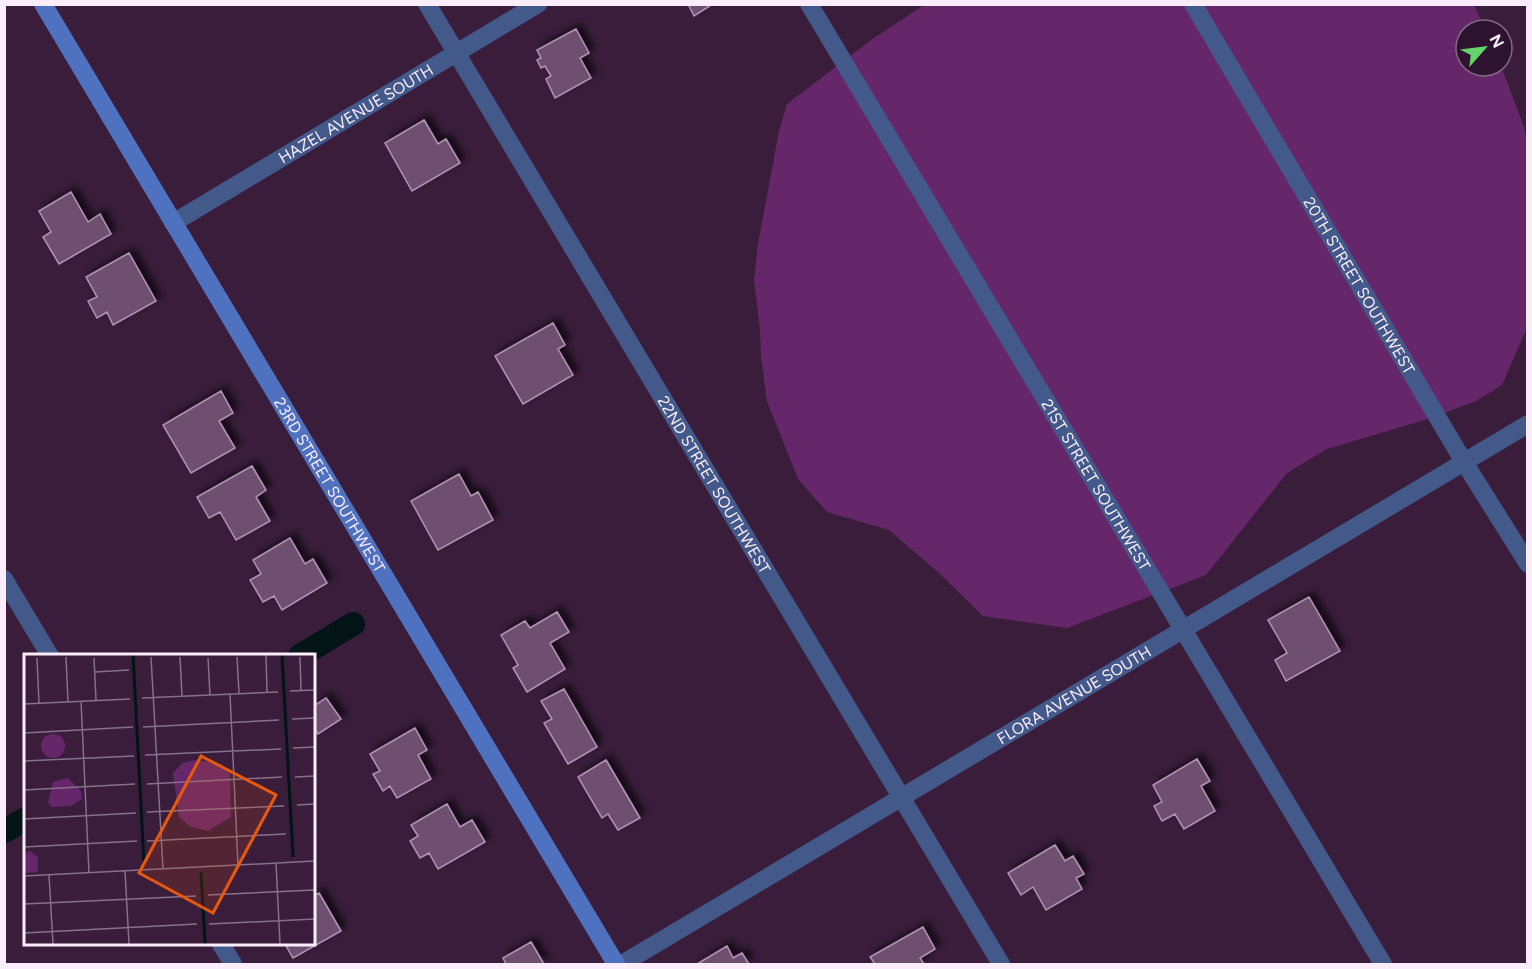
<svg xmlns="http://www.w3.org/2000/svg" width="1532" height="969" font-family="Figtree,sans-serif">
	<defs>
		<filter id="shadow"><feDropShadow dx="5.5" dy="-5.5" stdDeviation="3" flood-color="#0009"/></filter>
	</defs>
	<rect width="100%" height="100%" fill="#391d3b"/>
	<path fill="#65276a" d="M 924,5 L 1474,5 L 1486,30 L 1466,30 L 1466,66 L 1501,66 L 1524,127 L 1527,143 L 1527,328 L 1502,385 L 1476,401 L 1431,418 L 1327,449 L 1287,473 L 1206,575 L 1067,628 L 983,616 L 940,574 L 889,530 L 827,512 L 798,479 L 767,401 L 761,356 L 760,329 L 754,280 L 758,244 L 779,131 L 787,104 L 871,40 Z"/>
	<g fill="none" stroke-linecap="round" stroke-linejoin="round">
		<path stroke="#021416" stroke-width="24" d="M 300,656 L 353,624
			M 4,831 L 26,819"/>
	</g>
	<path fill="#6e4f70" stroke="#b492b6" stroke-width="1.5" filter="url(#shadow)" d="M 688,4 L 713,4 L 694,16 Z
		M 576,29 L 589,53 L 580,58 L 591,78 L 555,98 L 546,79 L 551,76 L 545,66 L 541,68 L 537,60 L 541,58 L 537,50 Z
		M 424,120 L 438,144 L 446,139 L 460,163 L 412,191 L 385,143 Z
		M 71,192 L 88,222 L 100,214 L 111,234 L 59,264 L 43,237 L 51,232 L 39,211 Z
		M 129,253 L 156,301 L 113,325 L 107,312 L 97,318 L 88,301 L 97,297 L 86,277 Z
		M 553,323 L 565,345 L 558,349 L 573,375 L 523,404 L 495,356 Z
		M 221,391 L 233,413 L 219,421 L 235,448 L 191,473 L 163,425 Z
		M 252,466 L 266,490 L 256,497 L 270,521 L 236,540 L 220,512 L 209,518 L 197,497 Z
		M 459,474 L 471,496 L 478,492 L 493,520 L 438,550 L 411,501 Z
		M 290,538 L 305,564 L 313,559 L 327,583 L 282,610 L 274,596 L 263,602 L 250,580 L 261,574 L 253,560 Z
		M 1309,597 L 1340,651 L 1286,681 L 1275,660 L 1287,653 L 1268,620 Z
		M 557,612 L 569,632 L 550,643 L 565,669 L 527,692 L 513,668 L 518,665 L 501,635 L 525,621 L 530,628 Z
		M 564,689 L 597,747 L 568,764 L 544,723 L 552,719 L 541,701 Z
		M 326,698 L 341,719 L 318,734 L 314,727 L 314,706 Z
		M 415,728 L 427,750 L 418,755 L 431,779 L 397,798 L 390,786 L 383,791 L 373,774 L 380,771 L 370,754 Z
		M 1197,759 L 1210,781 L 1201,786 L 1215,811 L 1184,829 L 1175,814 L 1162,821 L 1154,806 L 1162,802 L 1153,785 Z
		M 606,760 L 640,818 L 618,830 L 608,814 L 602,818 L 578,777 Z
		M 447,804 L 460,827 L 472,820 L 485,842 L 438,869 L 429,853 L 420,858 L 410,841 L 418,836 L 411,825 Z
		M 1055,845 L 1065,861 L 1073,856 L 1084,874 L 1076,878 L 1082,889 L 1046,910 L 1033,887 L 1021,895 L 1008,873 Z
		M 319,893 L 341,931 L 293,958 L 285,944 L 314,944 L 314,896 Z
		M 923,927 L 935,949 L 920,958 L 924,964 L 875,964 L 870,957 Z
		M 531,942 L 544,964 L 506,964 L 503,958 Z
		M 727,946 L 733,958 L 742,953 L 749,964 L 697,964 Z"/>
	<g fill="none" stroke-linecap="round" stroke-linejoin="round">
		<g stroke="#42598a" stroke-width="18">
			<path id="s1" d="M 427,4 L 1001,964"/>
			<path id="s2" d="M 809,4 L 1383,964"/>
			<path id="s3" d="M 1193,4 L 1464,462 L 1528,564"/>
			<path id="s4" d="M 173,223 L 538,4"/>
			<path d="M 4,579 L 50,656"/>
			<path d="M 221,944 L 233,964"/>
			<path id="s5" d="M 622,964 L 1528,424"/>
		</g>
		<path stroke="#4f72c0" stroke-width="18" id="s6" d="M 43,4 L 616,964"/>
	</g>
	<g text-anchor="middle" stroke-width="4.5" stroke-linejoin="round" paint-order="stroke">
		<g font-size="16" fill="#fcedfd" stroke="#2e1331">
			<text dy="6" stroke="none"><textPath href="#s4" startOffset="213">HAZEL AVENUE SOUTH</textPath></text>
			<text dy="6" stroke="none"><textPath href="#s3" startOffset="327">20TH STREET SOUTHWEST</textPath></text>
			<text dy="6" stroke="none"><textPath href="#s6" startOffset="560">23RD STREET SOUTHWEST</textPath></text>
			<text dy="6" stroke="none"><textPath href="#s1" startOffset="560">22ND STREET SOUTHWEST</textPath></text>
			<text dy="6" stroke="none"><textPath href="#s2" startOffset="560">21ST STREET SOUTHWEST</textPath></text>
			<text dy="6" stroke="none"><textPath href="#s5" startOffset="526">FLORA AVENUE SOUTH</textPath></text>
		</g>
	</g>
	<g transform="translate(24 654)">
		<rect width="291" height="291" fill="#391d3b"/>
		<path d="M17 92a12 12 0 1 1 24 0a12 12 0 1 1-24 0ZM 171,106 L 193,109 L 206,120 L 207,163 L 184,177 L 167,173 L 155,163 L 149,119 L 158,109 ZM 44,124 L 57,137 L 58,145 L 47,152 L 27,153 L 24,148 L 29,128 ZM 5,196 L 14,203 L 14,218 L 0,219 L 0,201 Z" fill="#65276a"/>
		<path fill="none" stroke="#021416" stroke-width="3" d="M 109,1 L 120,209M 258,1 L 269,203M 177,218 L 181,290"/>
		<path fill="none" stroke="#877089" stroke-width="1.5" d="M 242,1 L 243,38M 42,3 L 44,48M 127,3 L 139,215M 156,3 L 158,42M 213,3 L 215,39M 276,3 L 277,36M 13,4 L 15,49M 70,4 L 72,46M 184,4 L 186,41M 71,18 L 105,16M 266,37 L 291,36M 206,40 L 214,211M 118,44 L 254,38M 57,47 L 65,219M 0,50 L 106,45M 268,65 L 291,64M 119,73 L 255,66M 0,79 L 109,73M 269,94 L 291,93M 121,101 L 257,95M 0,107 L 110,102M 271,123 L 291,122M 123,130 L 258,123M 0,136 L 111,130M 273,151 L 291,150M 123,158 L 260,152M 0,165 L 112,159M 123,187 L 262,180M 0,193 L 113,187M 252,209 L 256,290M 101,217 L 105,290M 25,221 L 29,290M 0,222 L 291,207M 184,241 L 291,236M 0,250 L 172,242M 185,270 L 291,265M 0,279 L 173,270"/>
		<path fill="#e8590c" fill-opacity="0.15" stroke="#e8590c" stroke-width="3" d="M 177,102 L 252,141 L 189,259 L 115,219 Z"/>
		<rect width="291" height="291" fill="none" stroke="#fcedfd" stroke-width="3"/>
	</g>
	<rect width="1532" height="969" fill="none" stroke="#fcedfd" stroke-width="12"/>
	<g transform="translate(1484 48) rotate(62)"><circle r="28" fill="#2e1331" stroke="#806a83" stroke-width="1.5"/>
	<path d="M0-4.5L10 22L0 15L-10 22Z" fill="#62d469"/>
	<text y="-9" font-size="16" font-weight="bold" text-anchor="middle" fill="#fcedfd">N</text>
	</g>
</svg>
